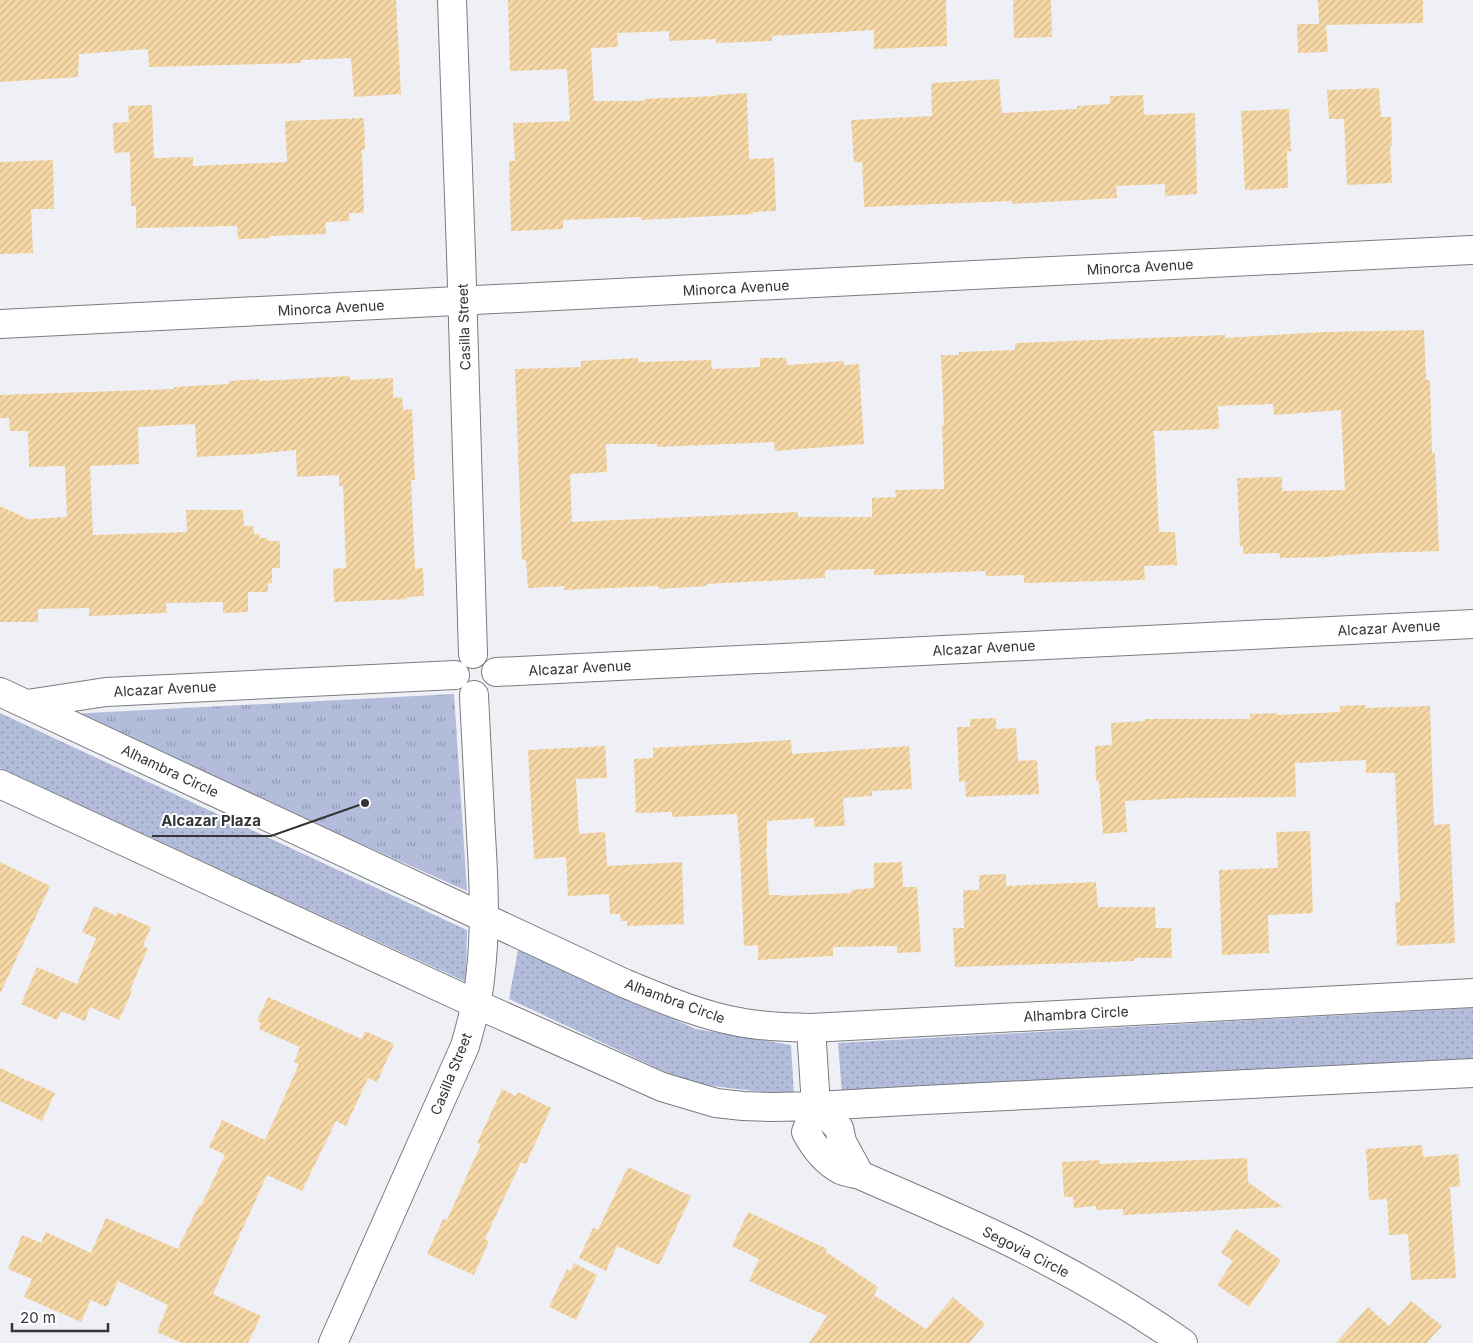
<svg xmlns="http://www.w3.org/2000/svg" width="1473" height="1343" font-family="Inter,sans-serif">
	<defs>
		<pattern id="grass-dots" width="8" height="8" patternUnits="userSpaceOnUse" patternTransform="scale(1.25)"><rect width="8" height="8" fill="#b3bddb"/><path d="M2 2h.1M6 6h.1" fill="none" stroke="#929ab2" stroke-width="1.8" stroke-linecap="round"/></pattern>
		<pattern id="park-tufts" width="24" height="20" patternUnits="userSpaceOnUse" patternTransform="scale(1.25)"><rect width="24" height="20" fill="#b3bddb"/><path d="M3 7l-1-3M5 7V3M7 7l1-3M15 17l-1-3M17 17v-4M19 17l1-3" fill="none" stroke="#929ab2"/></pattern>
		<pattern id="building-hatch" width="6" height="6" patternUnits="userSpaceOnUse" patternTransform="scale(1.25)"><rect width="6" height="6" fill="#f6d7a6"/><path d="M-1 1l2-2M0 6l6-6M5 7l2-2" fill="none" stroke="#d3b990"/></pattern>
	</defs>
	<rect width="100%" height="100%" fill="#eff0f6"/>
	<path fill="url(#grass-dots)" d="M 0,713 L 467,930 L 466,982 L 0,768 Z
		M 518,950 L 696,1029 L 791,1045 L 794,1096 L 689,1083 L 509,999 Z
		M 1473,1008 L 1473,1060 L 842,1094 L 838,1043 Z"/>
	<path fill="url(#park-tufts)" d="M 454,694 L 467,891 L 69,714 Z"/>
	<path fill="url(#building-hatch)" d="M 0,0 L 396,0 L 401,94 L 354,97 L 351,58 L 301,60 L 301,63 L 149,67 L 148,49 L 79,54 L 78,77 L 0,82 Z
		M 508,0 L 946,0 L 947,46 L 874,49 L 874,30 L 772,36 L 772,41 L 716,43 L 716,39 L 669,41 L 669,31 L 617,33 L 618,47 L 591,48 L 594,101 L 644,101 L 644,99 L 716,96 L 716,95 L 747,93 L 749,159 L 774,158 L 776,211 L 753,212 L 753,214 L 641,220 L 641,217 L 563,220 L 563,229 L 511,231 L 509,161 L 515,161 L 513,123 L 570,121 L 567,69 L 510,71 Z
		M 1013,0 L 1051,0 L 1052,37 L 1014,38 Z
		M 1318,0 L 1423,0 L 1423,23 L 1326,25 L 1328,52 L 1298,53 L 1297,24 L 1319,24 Z
		M 999,79 L 1002,113 L 1077,109 L 1077,106 L 1110,104 L 1110,96 L 1143,95 L 1144,115 L 1195,113 L 1197,194 L 1165,196 L 1165,184 L 1116,186 L 1117,198 L 1012,204 L 1012,201 L 864,207 L 862,162 L 854,162 L 851,120 L 932,116 L 931,83 Z
		M 1379,88 L 1381,117 L 1391,117 L 1392,146 L 1390,146 L 1392,183 L 1347,185 L 1344,119 L 1329,119 L 1327,90 Z
		M 152,105 L 154,158 L 193,157 L 193,166 L 287,162 L 285,121 L 364,118 L 365,150 L 362,150 L 364,213 L 349,213 L 349,221 L 325,222 L 326,234 L 270,236 L 270,238 L 238,239 L 237,226 L 136,228 L 136,206 L 131,206 L 130,152 L 114,153 L 113,123 L 129,122 L 128,106 Z
		M 1289,109 L 1291,151 L 1287,151 L 1288,188 L 1245,190 L 1241,111 Z
		M 53,160 L 54,209 L 31,209 L 33,253 L 0,254 L 0,162 Z
		M 1424,330 L 1426,380 L 1430,380 L 1432,453 L 1435,453 L 1439,551 L 1376,553 L 1332,556 L 1332,557 L 1280,558 L 1279,553 L 1243,554 L 1243,546 L 1240,546 L 1237,478 L 1282,477 L 1282,491 L 1345,490 L 1341,410 L 1274,415 L 1273,404 L 1218,406 L 1219,429 L 1154,431 L 1159,532 L 1175,532 L 1177,565 L 1144,566 L 1145,580 L 1024,583 L 1024,575 L 986,576 L 986,571 L 874,575 L 874,569 L 825,570 L 825,578 L 706,584 L 707,586 L 659,589 L 658,586 L 564,590 L 564,586 L 528,588 L 526,560 L 522,560 L 515,369 L 581,367 L 581,361 L 638,358 L 638,362 L 711,360 L 712,369 L 760,367 L 760,358 L 786,358 L 787,365 L 844,361 L 844,365 L 859,364 L 864,444 L 775,451 L 774,442 L 657,447 L 657,444 L 606,444 L 607,472 L 570,474 L 572,522 L 798,512 L 798,517 L 872,517 L 872,498 L 896,497 L 895,490 L 944,489 L 942,425 L 944,425 L 941,355 L 959,355 L 959,352 L 1015,350 L 1015,343 L 1225,335 L 1225,338 L 1323,332 Z
		M 349,376 L 350,380 L 393,378 L 393,398 L 402,397 L 403,410 L 412,409 L 415,480 L 411,480 L 415,569 L 423,568 L 424,596 L 406,597 L 407,599 L 334,602 L 333,569 L 346,568 L 343,486 L 339,486 L 339,475 L 297,477 L 296,450 L 255,454 L 197,457 L 195,424 L 138,427 L 139,464 L 90,466 L 93,535 L 187,532 L 186,510 L 243,510 L 244,526 L 253,526 L 254,534 L 259,534 L 259,538 L 267,538 L 268,541 L 280,541 L 280,568 L 272,568 L 272,583 L 268,583 L 268,592 L 248,592 L 248,612 L 223,613 L 223,602 L 166,603 L 167,613 L 89,616 L 89,608 L 38,609 L 38,622 L 0,622 L 0,506 L 30,520 L 30,519 L 67,517 L 65,466 L 29,467 L 28,431 L 10,431 L 9,418 L 0,418 L 0,395 L 174,389 L 174,387 L 229,384 L 229,381 L 259,379 L 259,381 Z
		M 1365,705 L 1365,708 L 1430,706 L 1434,825 L 1450,824 L 1455,943 L 1397,946 L 1395,902 L 1400,902 L 1395,773 L 1366,773 L 1366,760 L 1295,763 L 1296,797 L 1186,798 L 1125,801 L 1127,832 L 1103,834 L 1099,781 L 1096,781 L 1095,746 L 1112,745 L 1111,723 L 1145,721 L 1145,719 L 1250,719 L 1250,714 L 1277,713 L 1277,715 L 1340,712 L 1340,706 Z
		M 996,718 L 996,729 L 1016,728 L 1018,761 L 1037,760 L 1039,794 L 966,797 L 965,781 L 959,782 L 957,727 L 970,727 L 970,719 Z
		M 791,740 L 792,754 L 909,746 L 912,789 L 872,791 L 872,796 L 843,798 L 845,826 L 814,827 L 814,818 L 767,821 L 767,848 L 766,848 L 769,895 L 782,895 L 782,896 L 851,893 L 851,890 L 874,888 L 874,863 L 902,862 L 903,887 L 917,887 L 921,952 L 897,953 L 897,946 L 833,947 L 833,956 L 758,960 L 758,945 L 744,946 L 740,850 L 737,814 L 672,817 L 672,812 L 636,813 L 634,759 L 653,758 L 653,748 Z
		M 605,746 L 607,778 L 576,779 L 579,834 L 605,832 L 607,866 L 682,862 L 684,924 L 627,926 L 627,921 L 621,921 L 620,914 L 610,914 L 609,894 L 568,896 L 566,857 L 534,859 L 528,750 Z
		M 1310,831 L 1313,913 L 1268,915 L 1269,953 L 1222,955 L 1219,870 L 1278,868 L 1276,832 Z
		M 0,862 L 50,886 L 0,994 Z
		M 1006,874 L 1006,886 L 1096,882 L 1098,907 L 1155,907 L 1156,928 L 1171,928 L 1172,958 L 1134,958 L 1134,961 L 955,967 L 953,928 L 964,928 L 963,890 L 979,890 L 979,875 Z
		M 94,906 L 116,916 L 117,912 L 151,927 L 143,946 L 148,948 L 130,990 L 132,991 L 119,1020 L 90,1007 L 85,1021 L 61,1011 L 57,1020 L 21,1004 L 37,967 L 77,984 L 96,938 L 82,932 Z
		M 268,997 L 362,1039 L 365,1031 L 394,1044 L 377,1082 L 368,1078 L 346,1126 L 336,1121 L 302,1191 L 267,1175 L 213,1294 L 261,1316 L 248,1343 L 182,1343 L 157,1332 L 168,1305 L 118,1281 L 107,1307 L 91,1300 L 81,1322 L 24,1297 L 32,1279 L 8,1269 L 22,1235 L 41,1243 L 46,1232 L 91,1253 L 106,1218 L 178,1249 L 199,1205 L 201,1206 L 225,1155 L 209,1147 L 222,1120 L 265,1140 L 299,1064 L 294,1062 L 300,1047 L 259,1029 L 261,1023 L 257,1021 Z
		M 0,1068 L 55,1093 L 42,1121 L 0,1101 Z
		M 502,1089 L 516,1096 L 518,1092 L 551,1108 L 526,1164 L 521,1162 L 485,1239 L 489,1241 L 474,1275 L 427,1254 L 443,1219 L 447,1220 L 481,1144 L 477,1143 Z
		M 1422,1145 L 1423,1157 L 1458,1154 L 1460,1186 L 1450,1187 L 1456,1278 L 1411,1280 L 1408,1234 L 1389,1235 L 1387,1199 L 1369,1200 L 1366,1149 Z
		M 1247,1158 L 1248,1182 L 1283,1207 L 1123,1215 L 1123,1209 L 1096,1210 L 1096,1206 L 1074,1208 L 1073,1197 L 1064,1197 L 1062,1162 L 1100,1160 L 1100,1164 Z
		M 628,1167 L 691,1196 L 659,1265 L 617,1246 L 606,1271 L 579,1258 L 593,1228 L 598,1230 Z
		M 748,1212 L 827,1249 L 826,1252 L 878,1287 L 874,1295 L 926,1329 L 953,1297 L 985,1324 L 969,1343 L 809,1343 L 827,1316 L 749,1281 L 759,1259 L 732,1246 Z
		M 1236,1229 L 1281,1260 L 1249,1307 L 1217,1285 L 1233,1261 L 1221,1253 Z
		M 574,1263 L 597,1275 L 576,1320 L 549,1307 L 567,1269 L 571,1271 Z
		M 1411,1301 L 1442,1326 L 1426,1343 L 1336,1343 L 1368,1307 L 1389,1326 Z"/>
	<g fill="none" stroke-linecap="round" stroke-linejoin="round">
		<g stroke="#7a7c81" stroke-width="30">
			<path id="minor" d="M 452,0 L 461,254 L 473,654
				M 0,324 L 1471,250
				M 496,672 L 1473,624
				M 0,692 L 626,984 C 663,999 700,1015 739,1022 C 763,1027 787,1027 811,1028 L 1473,993
				M 27,704 L 106,692 L 455,675
				M 0,784 L 476,1004 L 662,1087 L 716,1103 L 743,1106 L 772,1107 L 816,1106 L 924,1100 L 1473,1073
				M 811,1028 L 816,1106 L 806,1132 C 814,1147 825,1162 841,1170 C 846,1173 854,1173 860,1175 C 912,1198 965,1220 1016,1245 C 1074,1274 1130,1306 1183,1343
				M 816,1106 L 839,1128 L 842,1142 L 860,1175
				M 333,1343 L 465,1046 C 471,1024 478,1002 480,979 C 486,931 484,883 481,835 C 479,789 476,742 474,695"/>
		</g>
		<use href="#minor" stroke="#fff" stroke-width="28"/>
	</g>
	<g text-anchor="middle" stroke-width="4" stroke-linejoin="round" paint-order="stroke">
		<g font-size="14" fill="#333436" stroke="#fdfeff">
			<text transform="translate(1140 267) rotate(-3)" y="5">Minorca Avenue</text>
			<text transform="translate(736 288) rotate(-3)" y="5">Minorca Avenue</text>
			<text transform="translate(331 308) rotate(-3)" y="5">Minorca Avenue</text>
			<text transform="translate(464 327) rotate(-92)" y="5">Casilla Street</text>
			<text transform="translate(1389 628) rotate(-3)" y="5">Alcazar Avenue</text>
			<text transform="translate(984 648) rotate(-3)" y="5">Alcazar Avenue</text>
			<text transform="translate(580 668) rotate(-3)" y="5">Alcazar Avenue</text>
			<text transform="translate(165 689) rotate(-3)" y="5">Alcazar Avenue</text>
			<text transform="translate(170 771) rotate(25)" y="5">Alhambra Circle</text>
			<text transform="translate(675 1001) rotate(20)" y="5">Alhambra Circle</text>
			<text transform="translate(1076 1014) rotate(-3)" y="5">Alhambra Circle</text>
			<text transform="translate(451 1074) rotate(-68)" y="5">Casilla Street</text>
			<text transform="translate(1026 1252) rotate(27)" y="5">Segovia Circle</text>
		</g>
	</g>
	<path fill="none" stroke="#333436" stroke-width="2" d="M365 803L271 836H152"/>
	<circle fill="#333436" stroke="#fdfeff" stroke-width="2" cx="365" cy="803" r="5"/>
	<g font-size="15" text-anchor="middle" font-weight="bold" fill="#333436" stroke="#fdfeff" stroke-width="4" stroke-linejoin="round" paint-order="stroke">
		<text x="211" y="826">Alcazar Plaza</text>
	</g>
	<path d="M12 1323v8h96v-8" fill="none" stroke="#333436" stroke-width="2.5"/>
	<text x="20" y="1323" font-size="15" fill="#333436" stroke="#fdfeff" stroke-width="4" paint-order="stroke">20 m</text>
</svg>
